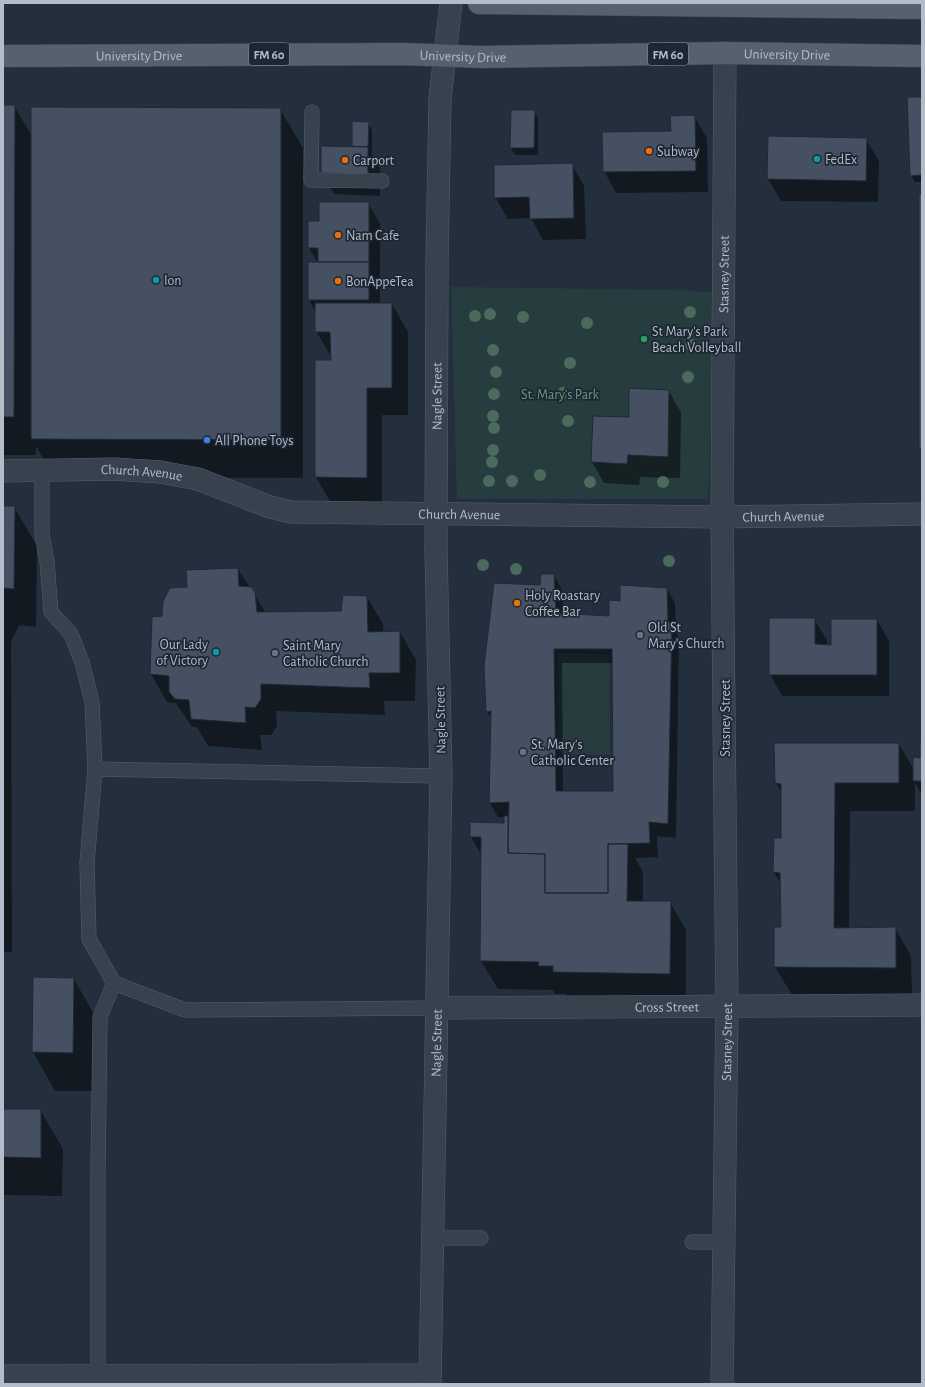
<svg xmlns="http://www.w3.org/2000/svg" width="925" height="1387" font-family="'Alegreya Sans',sans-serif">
	<rect width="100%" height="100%" fill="#242f3e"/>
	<path fill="#263c3f" d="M 451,287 L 676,290 L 717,293 L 708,499 L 457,499 Z
		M 558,653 L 609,654 L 610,755 L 559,754 Z"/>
	<path fill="#0007" fill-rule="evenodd" d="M 922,98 L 922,182 L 915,182 L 911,175 Z
		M 3,106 L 14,106 L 32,136 L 280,109 L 303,148 L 303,478 L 54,477 L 36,446 L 36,455 L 3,455 Z
		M 534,111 L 538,118 L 538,155 L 515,155 L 511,148 Z
		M 694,116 L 707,138 L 708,192 L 616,193 L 604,171 Z
		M 368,123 L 372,130 L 372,155 L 380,169 L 380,196 L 334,194 L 322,173 L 322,147 L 354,147 Z
		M 769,137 L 866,139 L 879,161 L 878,202 L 781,201 L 768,179 Z
		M 572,164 L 584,186 L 586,239 L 543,240 L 531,218 L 508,219 L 495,197 Z
		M 368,203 L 380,224 L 380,304 L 392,304 L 408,332 L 408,415 L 382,415 L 382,505 L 332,505 L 316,477 L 316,361 L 332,361 L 332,358 L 316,331 L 316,313 L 309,299 L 318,263 L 309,248 L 320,222 Z
		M 669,391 L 681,413 L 680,478 L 640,477 L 639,485 L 604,483 L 592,462 L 630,418 Z
		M 3,507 L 14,507 L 37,546 L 36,627 L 19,625 L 11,642 L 12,952 L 3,952 Z
		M 238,569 L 266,613 L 341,612 L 367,597 L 383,624 L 383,633 L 400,632 L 416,660 L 415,701 L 384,701 L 385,715 L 276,711 L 277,727 L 271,735 L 260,735 L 262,750 L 208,746 L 197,727 L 192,727 L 176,703 L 167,702 L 151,674 L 163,617 L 188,588 Z
		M 554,575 L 562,590 L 563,614 L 610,617 L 621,602 L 667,589 L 675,603 L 676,631 L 679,638 L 676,838 L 657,836 L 658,857 L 635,858 L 643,872 L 643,902 L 670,902 L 686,930 L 686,1001 L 570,1000 L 566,994 L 555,994 L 553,990 L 498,989 L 481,961 L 482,856 L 471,837 L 505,824 L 505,817 L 498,817 L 490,803 L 492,719 L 487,712 L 485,666 L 541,586 ZM 562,663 L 613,663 L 614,792 L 563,792 Z
		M 814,619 L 827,640 L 827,646 L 832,646 L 877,620 L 889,641 L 889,696 L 782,696 L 770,674 Z
		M 922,743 L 922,795 L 915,783 L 915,811 L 850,811 L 849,929 L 895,928 L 911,956 L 912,995 L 792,995 L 775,967 L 782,928 L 781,884 L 774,872 L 782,839 L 782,793 L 776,783 L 899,744 L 914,770 L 921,759 Z
		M 74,979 L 96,1018 L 95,1091 L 55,1091 L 33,1052 Z
		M 3,1110 L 40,1110 L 63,1149 L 62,1196 L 3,1195 Z"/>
	<path fill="#455162" stroke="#1f2835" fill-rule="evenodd" d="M 907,97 L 922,97 L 922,175 L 910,176 Z
		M 3,105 L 15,105 L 14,417 L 3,417 Z
		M 31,107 L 281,108 L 281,440 L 31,439 Z
		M 511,110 L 535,110 L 534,148 L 510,148 Z
		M 695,115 L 696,171 L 603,172 L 602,132 L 671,131 L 670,116 Z
		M 352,121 L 369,122 L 368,147 L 352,146 Z
		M 768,136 L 867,138 L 866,181 L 767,179 Z
		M 321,146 L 368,147 L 368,174 L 321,173 Z
		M 573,163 L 574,218 L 530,219 L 529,197 L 494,198 L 494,165 Z
		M 919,194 L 922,194 L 922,448 L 919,448 Z
		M 319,202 L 369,202 L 369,262 L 318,262 L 318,248 L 308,248 L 308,221 L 319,221 Z
		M 308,262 L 369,262 L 369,300 L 308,300 Z
		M 315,303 L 392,303 L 392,388 L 367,388 L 367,478 L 315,477 L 315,360 L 331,360 L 330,332 L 315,332 Z
		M 629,388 L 669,390 L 668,457 L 628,455 L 627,464 L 591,462 L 593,416 L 629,417 Z
		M 3,506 L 15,506 L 14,589 L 3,588 Z
		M 238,568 L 239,586 L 251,587 L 255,592 L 257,612 L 341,611 L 343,595 L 367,596 L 368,632 L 400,631 L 400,673 L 369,673 L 370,688 L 261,684 L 261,699 L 255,708 L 245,707 L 246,723 L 191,719 L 189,700 L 175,699 L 169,692 L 169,676 L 150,674 L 152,617 L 162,616 L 163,601 L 170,588 L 187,587 L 186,570 Z
		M 541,574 L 554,574 L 556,613 L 609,616 L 609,600 L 620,601 L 620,585 L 667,588 L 668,622 L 672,622 L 668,824 L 649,822 L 650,843 L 608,844 L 608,893 L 545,893 L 545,854 L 508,853 L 509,802 L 489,803 L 491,711 L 486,712 L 484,666 L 494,583 L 540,585 ZM 554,649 L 612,649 L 613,791 L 556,791 Z
		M 769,618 L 815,618 L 815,644 L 831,645 L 831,619 L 877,619 L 877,675 L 769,675 Z
		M 920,742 L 922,742 L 922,781 L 913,781 L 913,757 L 920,758 Z
		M 774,743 L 899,743 L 899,783 L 835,783 L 834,928 L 896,927 L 896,968 L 774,967 L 774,927 L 781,927 L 780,873 L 773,872 L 774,838 L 781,838 L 781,784 L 775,783 Z
		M 504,816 L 508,816 L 508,853 L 545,854 L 545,893 L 608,893 L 608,844 L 628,844 L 627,901 L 671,901 L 670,974 L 553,972 L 553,966 L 538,966 L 539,962 L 480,961 L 481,837 L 470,837 L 470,822 L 504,823 Z
		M 33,977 L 74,978 L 73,1053 L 32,1052 Z
		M 3,1109 L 41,1109 L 41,1158 L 3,1157 Z"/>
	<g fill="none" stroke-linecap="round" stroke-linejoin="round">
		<g stroke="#565f6c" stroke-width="15">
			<path id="lane" d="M 312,112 L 311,180 L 382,181
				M 42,471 L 42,534 L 47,562 L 51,612 L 71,634 L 82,662 L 92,702 L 95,769 L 87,863 L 89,939 L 114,983 L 185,1010 L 437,1008
				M 95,769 L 441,776
				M 433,1238 L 481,1238
				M 692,1242 L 723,1242
				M 98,1376 L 98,1173 L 100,1017 L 114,983"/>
		</g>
		<g stroke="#565f6c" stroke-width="23">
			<g id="street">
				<path id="s1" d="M 3,471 L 114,469 L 161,472 L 198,479 L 270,507 L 291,512 L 722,517 L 922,514"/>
				<path id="s2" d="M 437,1008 L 922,1005"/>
				<path d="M 3,1376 L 430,1375"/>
				<path id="s3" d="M 430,1384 L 441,776 L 436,550 L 437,263 L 440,98 L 451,3"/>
				<path id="s4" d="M 722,1384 L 727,1006 L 722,517 L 725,53"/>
			</g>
		</g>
		<g stroke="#414a57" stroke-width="23">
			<g id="primary">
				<path d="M 479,3 L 922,8"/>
				<path id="s5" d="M 3,56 L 404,54 L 482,57 L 725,53 L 922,56"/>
			</g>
		</g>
		<use href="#lane" stroke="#38414e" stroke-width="14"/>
		<use href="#street" stroke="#38414e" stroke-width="22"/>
		<use href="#primary" stroke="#56606e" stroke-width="22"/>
	</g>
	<g fill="#4b6a5d">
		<circle cx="690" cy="312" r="6"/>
		<circle cx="490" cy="314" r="6"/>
		<circle cx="475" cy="316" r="6"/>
		<circle cx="523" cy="317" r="6"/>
		<circle cx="587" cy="323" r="6"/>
		<circle cx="691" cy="345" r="6"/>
		<circle cx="493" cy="350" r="6"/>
		<circle cx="570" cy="363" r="6"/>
		<circle cx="496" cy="372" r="6"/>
		<circle cx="688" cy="377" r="6"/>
		<circle cx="563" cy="393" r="6"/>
		<circle cx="494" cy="394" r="6"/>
		<circle cx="493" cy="416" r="6"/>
		<circle cx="568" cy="421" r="6"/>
		<circle cx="494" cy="428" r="6"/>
		<circle cx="493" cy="450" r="6"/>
		<circle cx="492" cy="462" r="6"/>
		<circle cx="540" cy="475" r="6"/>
		<circle cx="489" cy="481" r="6"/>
		<circle cx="512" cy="481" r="6"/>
		<circle cx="590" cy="482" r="6"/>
		<circle cx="663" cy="482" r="6"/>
		<circle cx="669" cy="561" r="6"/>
		<circle cx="483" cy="565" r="6"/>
		<circle cx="516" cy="569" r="6"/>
	</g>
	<g fill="#e8710a" stroke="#1d2633" stroke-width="1.5">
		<circle cx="649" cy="151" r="4"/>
		<circle cx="345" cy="160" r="4"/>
		<circle cx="338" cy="235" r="4"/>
		<circle cx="338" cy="281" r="4"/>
		<circle cx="517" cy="603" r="4"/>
	</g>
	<g fill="#0f9aa8" stroke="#1d2633" stroke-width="1.5">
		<circle cx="817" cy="159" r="4"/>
		<circle cx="156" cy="280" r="4"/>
		<circle cx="216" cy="652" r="4"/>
	</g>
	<circle fill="#2e9e5b" stroke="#1d2633" stroke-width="1.5" cx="644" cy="339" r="4"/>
	<circle fill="#3f7fe0" stroke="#1d2633" stroke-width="1.5" cx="207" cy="440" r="4"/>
	<g fill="#6b7280" stroke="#1d2633" stroke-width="1.5">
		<circle cx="640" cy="635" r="4"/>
		<circle cx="275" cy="653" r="4"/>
		<circle cx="523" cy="752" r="4"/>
	</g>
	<g text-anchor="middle" stroke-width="3.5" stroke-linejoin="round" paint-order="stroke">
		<g fill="#1d2633" stroke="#878f9c" stroke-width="1">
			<rect x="249" y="43" width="40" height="22" rx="3"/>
			<rect x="648" y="43" width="40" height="22" rx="3"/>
		</g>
		<g font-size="13" font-weight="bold" fill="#b4bcc9">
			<text x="269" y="59">FM 60</text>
			<text x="668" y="59">FM 60</text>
		</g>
		<g font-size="14" fill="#b4bcc9" stroke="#1d2633">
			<text dy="5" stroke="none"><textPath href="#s5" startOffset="784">University Drive</textPath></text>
			<text dy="5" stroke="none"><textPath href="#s5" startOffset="136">University Drive</textPath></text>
			<text dy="5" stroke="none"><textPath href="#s5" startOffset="460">University Drive</textPath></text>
			<text dy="5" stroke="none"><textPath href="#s4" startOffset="1110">Stasney Street</textPath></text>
			<text dy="5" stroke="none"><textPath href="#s3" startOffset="988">Nagle Street</textPath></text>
			<text dy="5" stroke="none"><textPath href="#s1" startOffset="139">Church Avenue</textPath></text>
			<text dy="5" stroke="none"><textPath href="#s1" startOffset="463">Church Avenue</textPath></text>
			<text dy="5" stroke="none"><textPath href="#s1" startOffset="787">Church Avenue</textPath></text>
			<text transform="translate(725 718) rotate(-90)" y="5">Stasney Street</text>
			<text transform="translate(440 720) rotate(-91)" y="5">Nagle Street</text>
			<text dy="5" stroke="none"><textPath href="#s2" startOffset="230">Cross Street</textPath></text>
			<text dy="5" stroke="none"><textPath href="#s4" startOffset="342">Stasney Street</textPath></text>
			<text dy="5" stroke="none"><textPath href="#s3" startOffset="341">Nagle Street</textPath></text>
		</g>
		<g font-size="14" fill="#b4bcc9" stroke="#1d2633" text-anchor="start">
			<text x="657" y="156">Subway</text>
			<text x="825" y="164">FedEx</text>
			<text x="353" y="165">Carport</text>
			<text x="346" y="240">Nam Cafe</text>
			<text x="164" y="285">Ion</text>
			<text x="346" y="286">BonAppeTea</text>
			<text x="652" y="336">St Mary's Park<tspan x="652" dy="16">Beach Volleyball</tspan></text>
			<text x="215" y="445">All Phone Toys</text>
			<text x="525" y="600">Holy Roastary<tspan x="525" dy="16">Coffee Bar</tspan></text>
			<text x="648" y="632">Old St<tspan x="648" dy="16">Mary's Church</tspan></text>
			<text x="208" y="649" text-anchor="end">Our Lady<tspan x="208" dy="16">of Victory</tspan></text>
			<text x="283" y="650">Saint Mary<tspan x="283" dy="16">Catholic Church</tspan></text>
			<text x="531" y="749">St. Mary's<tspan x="531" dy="16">Catholic Center</tspan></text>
		</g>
		<g font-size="14" fill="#6b9a76" stroke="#1d2633">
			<text x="560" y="399">St. Mary's Park</text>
		</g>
	</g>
	<rect width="925" height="1387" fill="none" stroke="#b4bcc9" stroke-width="8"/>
</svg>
